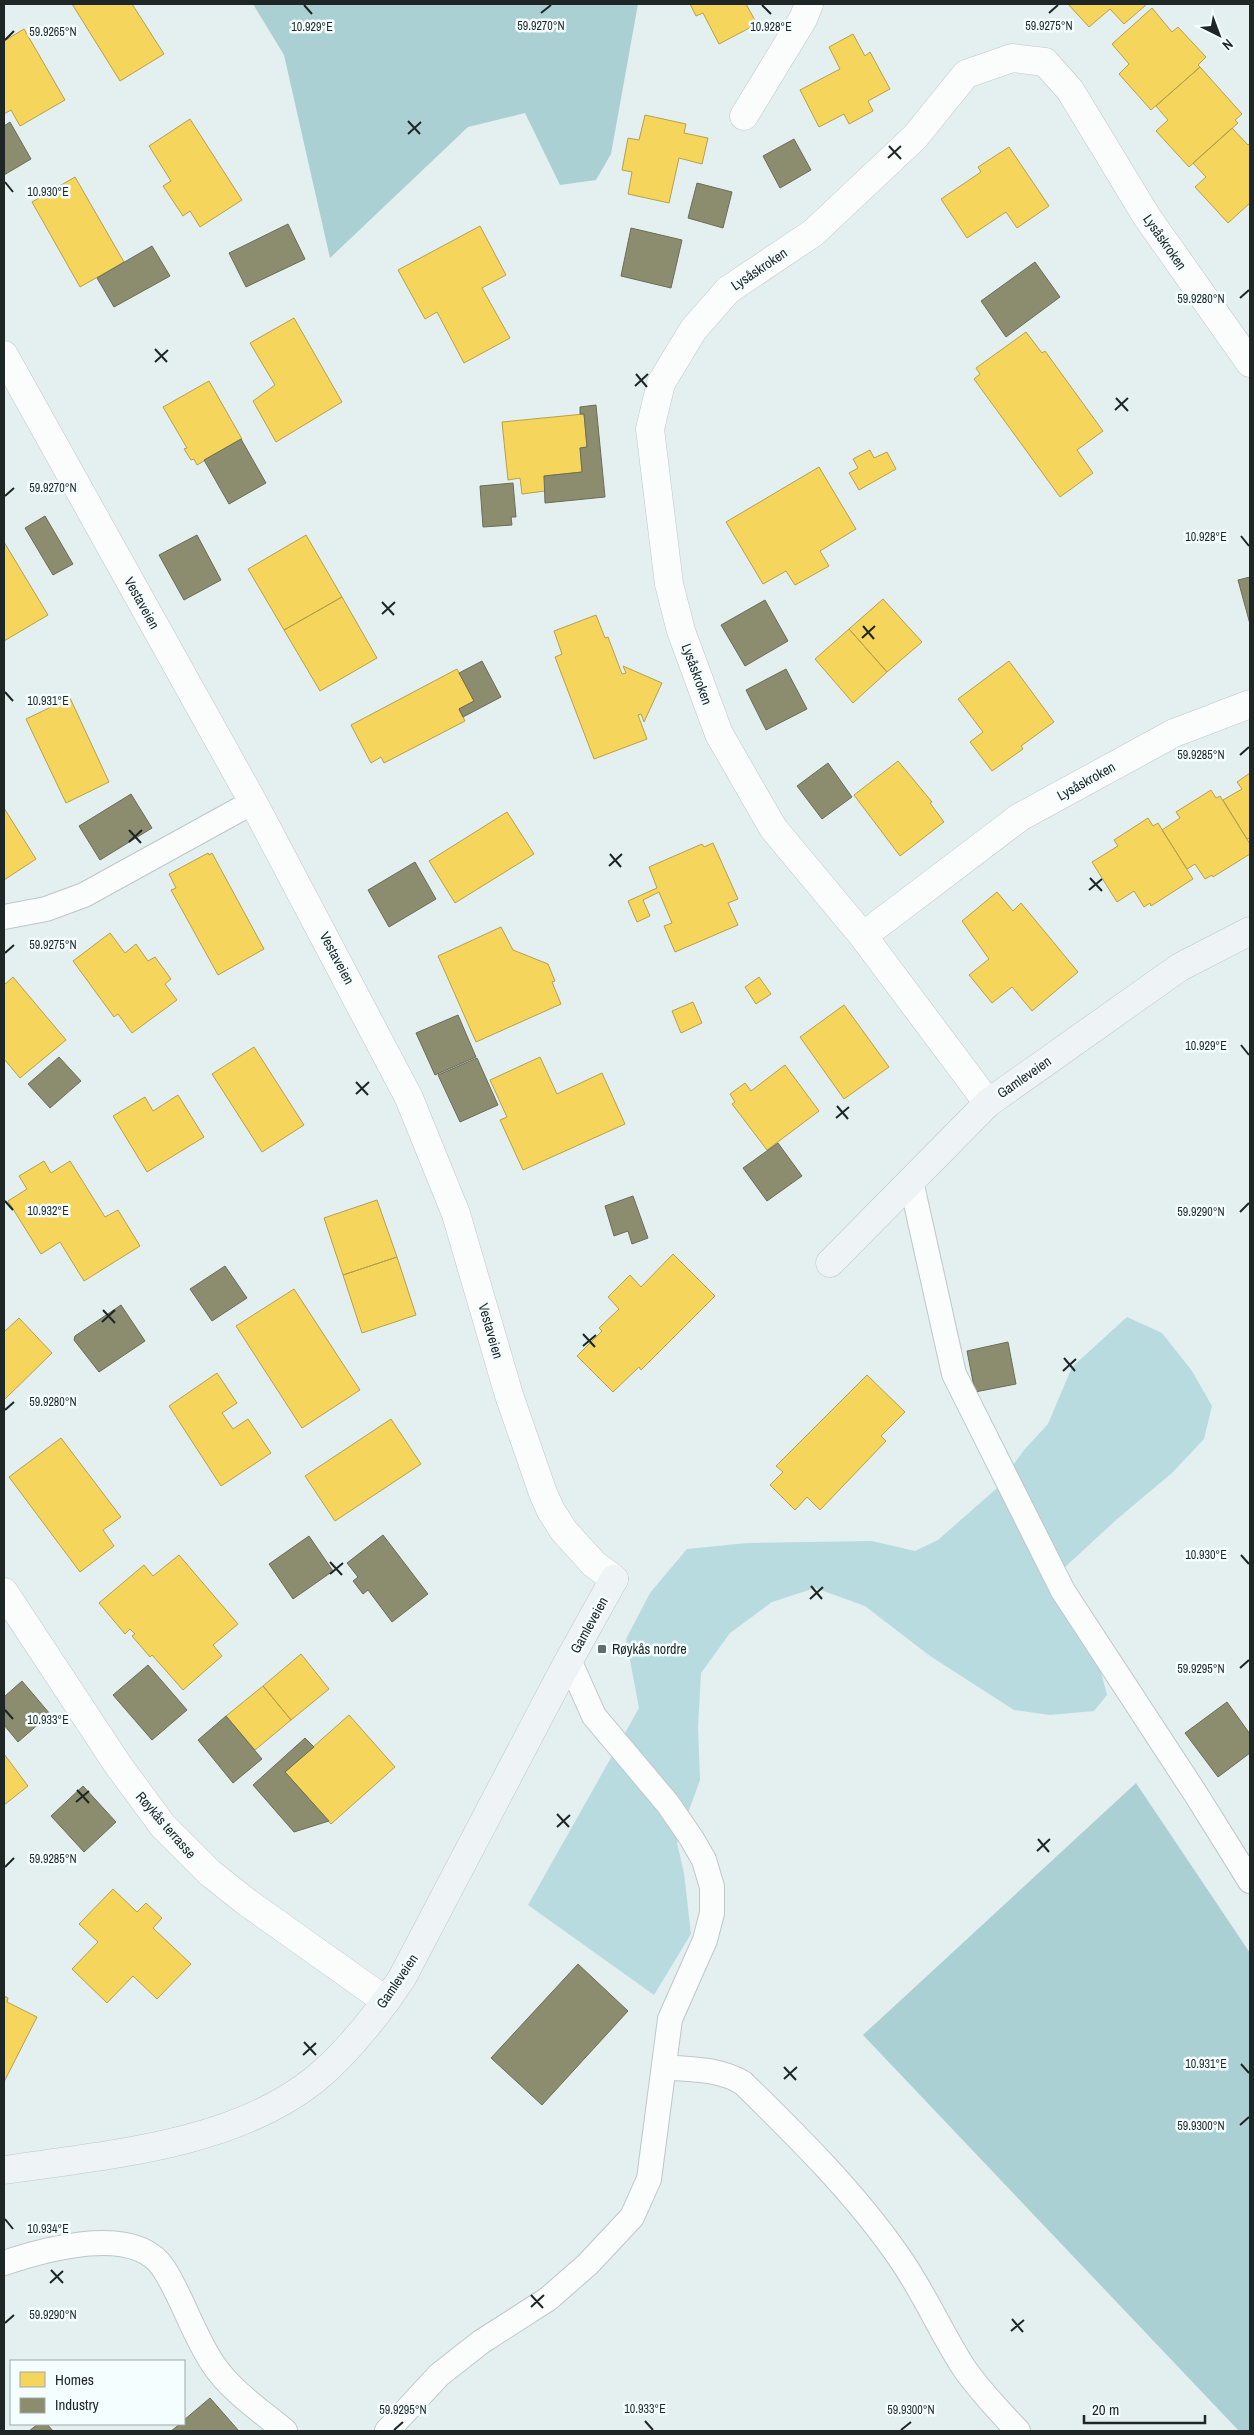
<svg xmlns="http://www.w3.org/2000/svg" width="1254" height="2435" font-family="'Archivo Narrow',sans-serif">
	<rect width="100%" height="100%" fill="#e4eff0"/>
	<path fill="#b8dbdf" d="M 1127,1317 L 1162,1333 L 1192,1371 L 1212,1406 L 1204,1439 L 1172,1473 L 1116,1520 L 1050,1581 L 1098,1660 L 1107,1695 L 1094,1711 L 1050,1715 L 1014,1710 L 930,1656 L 865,1606 L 815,1588 L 772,1602 L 730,1633 L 701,1673 L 698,1727 L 700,1780 L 677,1843 L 684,1873 L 691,1934 L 654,1995 L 528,1905 L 639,1708 L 626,1639 L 650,1593 L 687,1549 L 747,1543 L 872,1541 L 915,1551 L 938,1540 L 996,1489 L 1024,1450 L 1048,1424 L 1072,1367 Z"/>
	<path fill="#abd0d4" d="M 253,4 L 638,4 L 611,154 L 596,180 L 560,185 L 525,113 L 468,127 L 330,258 L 284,55 Z
		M 1136,1783 L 1250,1953 L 1250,2431 L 1239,2431 L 863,2035 Z"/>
	<path fill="#f6d55c" stroke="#b5a04c" d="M 72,4 L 132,4 L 164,54 L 120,81 Z
		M 690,4 L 746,4 L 757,24 L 719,44 L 703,13 L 696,16 Z
		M 1068,4 L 1147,4 L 1124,24 L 1110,9 L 1089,27 Z
		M 1152,8 L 1172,32 L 1178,27 L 1206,57 L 1198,65 L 1200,67 L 1151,110 L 1119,74 L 1129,64 L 1112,44 Z
		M 24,29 L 65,100 L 20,126 L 11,110 L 4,114 L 4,41 Z
		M 853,34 L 865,56 L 870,52 L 890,89 L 868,101 L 873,111 L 849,124 L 844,114 L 819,127 L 800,90 L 840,69 L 829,47 Z
		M 1200,67 L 1242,114 L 1235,120 L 1238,123 L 1189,167 L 1156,131 L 1168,120 L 1156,106 Z
		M 645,115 L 686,124 L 684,133 L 708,138 L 702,164 L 679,158 L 669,203 L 628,194 L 632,172 L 622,170 L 628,138 L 639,140 Z
		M 190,119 L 242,200 L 200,227 L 190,211 L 183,216 L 163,186 L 171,181 L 149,146 Z
		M 1232,128 L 1248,145 L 1250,143 L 1250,203 L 1228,223 L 1195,187 L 1206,177 L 1193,163 Z
		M 1009,147 L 1049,206 L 1017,228 L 1006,212 L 967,238 L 941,199 L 981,172 L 978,167 Z
		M 75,177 L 124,262 L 80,287 L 32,202 Z
		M 480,226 L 506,275 L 482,288 L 510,338 L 464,363 L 437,312 L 425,319 L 398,270 Z
		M 294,318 L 342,402 L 276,442 L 253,401 L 275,385 L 250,343 Z
		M 1026,332 L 1042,353 L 1045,351 L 1103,431 L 1077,450 L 1093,473 L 1060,497 L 974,379 L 980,374 L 976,368 Z
		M 209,381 L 242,439 L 197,465 L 194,459 L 191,460 L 184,449 L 187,448 L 163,407 Z
		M 584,414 L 587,447 L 580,448 L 582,472 L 544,476 L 545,491 L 522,494 L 520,478 L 508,480 L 502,422 Z
		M 870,450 L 874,458 L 887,452 L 896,469 L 859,490 L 849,473 L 858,468 L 853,459 Z
		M 819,467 L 856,529 L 820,551 L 829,566 L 795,585 L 786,571 L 763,584 L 726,522 Z
		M 306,535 L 342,597 L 284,630 L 248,569 Z
		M 4,542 L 48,615 L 4,641 Z
		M 342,597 L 377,658 L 320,691 L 284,630 Z
		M 883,599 L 922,642 L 887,672 L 849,629 Z
		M 596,615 L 605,638 L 608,637 L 622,674 L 626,673 L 623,666 L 662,683 L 644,722 L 641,714 L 638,715 L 647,739 L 594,759 L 555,657 L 562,654 L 554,631 Z
		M 849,629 L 887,672 L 853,703 L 815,659 Z
		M 1009,661 L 1054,722 L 1021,746 L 1023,749 L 992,771 L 970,742 L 983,732 L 958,699 Z
		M 457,669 L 474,701 L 459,709 L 465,721 L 384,763 L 381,757 L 371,763 L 351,725 Z
		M 70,698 L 109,782 L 66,803 L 26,719 Z
		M 898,761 L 932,802 L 930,803 L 944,822 L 900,856 L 854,795 Z
		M 1250,773 L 1250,838 L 1247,839 L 1223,800 L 1242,789 L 1237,782 Z
		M 1211,790 L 1216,798 L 1220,796 L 1250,844 L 1250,854 L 1213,877 L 1212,875 L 1205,879 L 1195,864 L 1187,869 L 1162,830 L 1180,818 L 1176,812 Z
		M 4,808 L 36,859 L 4,880 Z
		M 507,812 L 534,854 L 455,903 L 429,861 Z
		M 1148,818 L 1153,826 L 1158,823 L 1193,879 L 1151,906 L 1150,903 L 1144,907 L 1134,891 L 1117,902 L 1092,862 L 1118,846 L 1114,840 Z
		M 713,843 L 738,899 L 728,903 L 738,925 L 675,952 L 664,926 L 672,923 L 659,892 L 643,900 L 650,916 L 637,922 L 628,901 L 657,888 L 649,867 L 702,844 L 704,847 Z
		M 208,853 L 209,855 L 212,853 L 264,949 L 218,975 L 171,890 L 176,888 L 169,874 Z
		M 997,892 L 1013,911 L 1021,903 L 1078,972 L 1032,1011 L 1012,987 L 992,1003 L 969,975 L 989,959 L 962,921 Z
		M 501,927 L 513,950 L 548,964 L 555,981 L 552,982 L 561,1004 L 476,1042 L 438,956 Z
		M 110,933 L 125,953 L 136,944 L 148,961 L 155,957 L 171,979 L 165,984 L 177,1000 L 132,1033 L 118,1014 L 114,1017 L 73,961 Z
		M 13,977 L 66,1040 L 20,1078 L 4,1059 L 4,985 Z
		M 759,977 L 771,994 L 756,1004 L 745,987 Z
		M 693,1002 L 702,1023 L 681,1033 L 672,1011 Z
		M 844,1005 L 889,1067 L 844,1099 L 800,1037 Z
		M 254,1047 L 304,1125 L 262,1152 L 212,1074 Z
		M 540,1057 L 557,1094 L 602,1073 L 625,1124 L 523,1170 L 500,1120 L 507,1117 L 490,1080 Z
		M 785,1065 L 819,1111 L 767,1150 L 732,1104 L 735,1102 L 730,1094 L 745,1083 L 751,1091 Z
		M 178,1095 L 204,1137 L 147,1172 L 113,1116 L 145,1097 L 153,1111 Z
		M 44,1161 L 51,1173 L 70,1161 L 105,1217 L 118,1210 L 140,1246 L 84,1281 L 60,1242 L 41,1254 L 8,1201 L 27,1189 L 19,1176 Z
		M 377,1200 L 397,1257 L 343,1275 L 324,1218 Z
		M 673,1254 L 715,1296 L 641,1370 L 639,1367 L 613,1392 L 577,1356 L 602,1331 L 599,1328 L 619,1309 L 608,1297 L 630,1275 L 641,1287 Z
		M 397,1257 L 416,1315 L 362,1333 L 343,1275 Z
		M 294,1289 L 360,1390 L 302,1428 L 236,1326 Z
		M 19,1318 L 52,1353 L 4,1400 L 4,1332 Z
		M 217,1373 L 237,1403 L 222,1413 L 233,1429 L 248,1419 L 271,1453 L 221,1486 L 169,1406 Z
		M 867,1375 L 905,1412 L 881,1436 L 886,1441 L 820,1510 L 807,1497 L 795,1510 L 770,1485 L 783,1472 L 776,1466 Z
		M 391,1419 L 421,1464 L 335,1521 L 305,1476 Z
		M 61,1438 L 121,1517 L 103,1530 L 114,1546 L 80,1572 L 9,1477 Z
		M 179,1555 L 238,1624 L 213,1645 L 222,1656 L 183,1690 L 152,1655 L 150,1657 L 132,1636 L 135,1634 L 130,1629 L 125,1634 L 99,1603 L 144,1565 L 153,1576 Z
		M 301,1654 L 329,1689 L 291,1720 L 263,1686 Z
		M 263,1686 L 291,1720 L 255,1750 L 226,1716 Z
		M 349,1715 L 395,1767 L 331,1824 L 285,1772 Z
		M 4,1754 L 28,1786 L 4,1805 Z
		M 113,1889 L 137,1912 L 146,1903 L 162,1918 L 153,1928 L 191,1964 L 157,1999 L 133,1976 L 107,2003 L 72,1969 L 98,1942 L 79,1924 Z
		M 4,1996 L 8,1998 L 7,2002 L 37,2017 L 4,2082 Z"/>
	<path fill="#8c8c6e" stroke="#6b6d58" d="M 10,122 L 31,159 L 4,175 L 4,126 Z
		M 794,139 L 811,170 L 780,188 L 763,156 Z
		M 697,183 L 732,192 L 723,228 L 688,218 Z
		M 288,224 L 305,259 L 246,287 L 229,253 Z
		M 631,228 L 682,240 L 671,288 L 621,276 Z
		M 152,246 L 170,276 L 114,307 L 97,278 Z
		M 1035,262 L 1060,297 L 1006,337 L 981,301 Z
		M 596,405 L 605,497 L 545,503 L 544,476 L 582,472 L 580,448 L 587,447 L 584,414 L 580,414 L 580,407 Z
		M 241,439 L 266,483 L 229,504 L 204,460 Z
		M 513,483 L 516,517 L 511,517 L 512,525 L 483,527 L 480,486 Z
		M 45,516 L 73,564 L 53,575 L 25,528 Z
		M 197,535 L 221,580 L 184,600 L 159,555 Z
		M 1250,577 L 1250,624 L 1238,580 Z
		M 765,600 L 788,641 L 745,666 L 721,625 Z
		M 482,661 L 501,697 L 463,717 L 459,709 L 474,701 L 459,673 Z
		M 786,669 L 807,709 L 766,730 L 746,690 Z
		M 828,763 L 852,797 L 822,819 L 797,786 Z
		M 131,794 L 152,828 L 100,860 L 79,826 Z
		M 415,862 L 436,899 L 389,927 L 368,890 Z
		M 458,1015 L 476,1057 L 435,1075 L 416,1033 Z
		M 59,1057 L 81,1081 L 50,1108 L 28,1084 Z
		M 477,1058 L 498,1105 L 460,1122 L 438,1075 Z
		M 778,1143 L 802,1176 L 767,1201 L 743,1168 Z
		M 633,1196 L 648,1238 L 632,1244 L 628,1231 L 614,1236 L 605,1206 Z
		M 225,1266 L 247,1298 L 212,1321 L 190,1289 Z
		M 121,1305 L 145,1341 L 99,1372 L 74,1340 L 75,1336 Z
		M 1008,1342 L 1016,1384 L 975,1392 L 967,1351 Z
		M 383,1535 L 428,1594 L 392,1622 L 368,1590 L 363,1594 L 353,1581 L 358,1577 L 347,1563 Z
		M 309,1536 L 333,1571 L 293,1599 L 269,1564 Z
		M 148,1665 L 187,1710 L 152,1740 L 113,1695 Z
		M 22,1681 L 50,1714 L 18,1742 L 4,1725 L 4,1697 Z
		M 1227,1702 L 1250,1734 L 1250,1753 L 1218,1777 L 1185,1733 Z
		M 226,1716 L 262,1759 L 233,1783 L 198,1740 Z
		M 305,1738 L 314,1747 L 285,1772 L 329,1821 L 294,1832 L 253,1785 Z
		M 83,1786 L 116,1822 L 84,1852 L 51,1816 Z
		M 578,1964 L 628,2011 L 542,2105 L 491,2058 Z
		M 210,2398 L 239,2431 L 171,2431 L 180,2424 L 184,2424 L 184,2420 Z
		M 38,2424 L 47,2424 L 53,2431 L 29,2431 Z"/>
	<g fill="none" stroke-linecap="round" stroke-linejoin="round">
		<g stroke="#bec7c8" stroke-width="26">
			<path id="lane" d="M 4,917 L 46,909 L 84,895 L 253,802
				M 911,1181 L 954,1374 L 1063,1591 L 1197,1796 L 1250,1881
				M 664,2067 C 691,2070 719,2068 743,2083 C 798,2137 853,2191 897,2254 C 923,2290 940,2331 964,2368 C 979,2390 1000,2412 1018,2431
				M 4,2263 C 46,2249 135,2223 164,2269 C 183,2299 193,2334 213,2364 C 231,2391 261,2411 285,2431
				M 387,2431 L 439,2375 L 481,2342 L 548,2299 L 588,2264 L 632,2217 L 649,2179 L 670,2019 L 705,1940 L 712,1913 L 712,1887 L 704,1860 L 692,1839 L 668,1804 L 594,1716 L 569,1660"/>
		</g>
		<g stroke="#bec7c8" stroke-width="29">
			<path id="street" d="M 744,116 L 803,19 L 809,4
				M 4,355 L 253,802 L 409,1098 L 456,1214 L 509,1395 L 543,1493 L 551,1511 L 564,1531 L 594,1564 L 614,1579
				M 863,936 L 1020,817 L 1174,733 L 1250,704
				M 988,1103 L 863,936 L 773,828 L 719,734 L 681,631 L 669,584 L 650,429 L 661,383 L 693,330 L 728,290 L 813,233 L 915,137 L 966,74 L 1012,58 L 1045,62 L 1070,90 L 1147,217 L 1250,363
				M 4,1592 L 118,1765 L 163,1826 L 210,1873 L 248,1903 L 386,2001"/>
		</g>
		<g stroke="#bec7c8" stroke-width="29">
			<path id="secondary" d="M 830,1263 L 988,1103 L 1180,967 L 1250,931
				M 4,2170 C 105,2155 230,2146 313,2081 C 348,2053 377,2015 402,1978 L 563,1671 L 614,1579"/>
		</g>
		<use href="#lane" stroke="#fbfdfd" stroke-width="24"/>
		<use href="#street" stroke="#fbfdfd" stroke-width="28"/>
		<use href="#secondary" stroke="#eef4f5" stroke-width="28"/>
	</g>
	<path fill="none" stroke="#1e2626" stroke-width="2" d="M 304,5 L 312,14M 762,5 L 771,14M 541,13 L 551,5M 1049,13 L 1058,5M 5,40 L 14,31M 408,121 L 420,134M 408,134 L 421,122M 889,146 L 901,159M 888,158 L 901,146M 5,182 L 13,192M 1240,298 L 1249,290M 155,349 L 167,362M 155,362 L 168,350M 636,374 L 647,387M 635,386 L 648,374M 1116,398 L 1128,411M 1115,410 L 1128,398M 5,496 L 14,488M 1241,536 L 1249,546M 382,602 L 394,615M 382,614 L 395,602M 863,626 L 874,639M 862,638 L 875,626M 5,692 L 13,701M 1240,755 L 1249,747M 129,830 L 141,843M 129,842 L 142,830M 610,854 L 621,867M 609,866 L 622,854M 1090,878 L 1102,891M 1089,890 L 1102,879M 5,953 L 14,945M 1241,1045 L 1249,1055M 356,1082 L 368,1095M 356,1094 L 369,1082M 837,1106 L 848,1119M 836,1118 L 849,1107M 5,1201 L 13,1210M 1240,1212 L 1249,1203M 103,1310 L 115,1323M 102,1322 L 115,1310M 583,1334 L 595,1347M 583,1346 L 596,1335M 1064,1358 L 1075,1371M 1063,1371 L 1076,1359M 5,1410 L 14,1402M 1241,1555 L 1249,1564M 330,1562 L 342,1575M 330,1574 L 343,1563M 811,1586 L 822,1599M 810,1599 L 823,1587M 1240,1668 L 1249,1660M 5,1710 L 13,1719M 77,1790 L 89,1803M 76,1802 L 89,1791M 557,1814 L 569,1827M 557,1827 L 570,1815M 1038,1839 L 1049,1852M 1037,1851 L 1050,1839M 5,1867 L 14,1858M 304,2042 L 316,2055M 303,2055 L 316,2043M 1241,2064 L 1249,2073M 784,2067 L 796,2080M 784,2079 L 797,2067M 1240,2125 L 1249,2117M 5,2219 L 13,2229M 51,2270 L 63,2283M 50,2283 L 63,2271M 531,2295 L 543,2308M 531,2307 L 544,2295M 1012,2319 L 1023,2332M 5,2323 L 14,2315M 1011,2331 L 1024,2320M 645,2421 L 653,2430M 394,2430 L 403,2422M 901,2430 L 911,2422"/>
	<rect fill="#636c6d" stroke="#f5feff" stroke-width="2" x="597" y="1644" width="10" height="10" rx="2.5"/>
	<g text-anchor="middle" stroke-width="5" stroke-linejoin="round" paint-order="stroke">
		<g font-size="14" fill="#1e2626" stroke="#f5feff">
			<text transform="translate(1165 242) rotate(55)" y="5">Lysåskroken</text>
			<text transform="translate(759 269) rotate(-34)" y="5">Lysåskroken</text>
			<text transform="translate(142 603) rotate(61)" y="5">Vestaveien</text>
			<text transform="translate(697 674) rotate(70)" y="5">Lysåskroken</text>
			<text transform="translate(1086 781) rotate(-29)" y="5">Lysåskroken</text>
			<text transform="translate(337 958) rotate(62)" y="5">Vestaveien</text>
			<text transform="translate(1024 1077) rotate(-35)" y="5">Gamleveien</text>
			<text transform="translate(491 1331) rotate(74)" y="5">Vestaveien</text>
			<text transform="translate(589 1625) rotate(-61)" y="5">Gamleveien</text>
			<text transform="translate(166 1825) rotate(49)" y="5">Røykås terrasse</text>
			<text transform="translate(397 1981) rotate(-56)" y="5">Gamleveien</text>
		</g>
		<g font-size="14" fill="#1e2626" stroke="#f5feff" text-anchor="start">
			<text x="612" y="1654">Røykås nordre</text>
		</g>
	</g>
	<g font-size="12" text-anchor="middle" fill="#1e2626" stroke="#f5feff" stroke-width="5" stroke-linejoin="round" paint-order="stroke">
		<text x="541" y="30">59.9270°N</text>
		<text x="1049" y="30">59.9275°N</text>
		<text x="312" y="31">10.929°E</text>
		<text x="771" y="31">10.928°E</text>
		<text x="53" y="36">59.9265°N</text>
		<text x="48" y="196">10.930°E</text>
		<text x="1201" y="303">59.9280°N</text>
		<text x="53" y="492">59.9270°N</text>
		<text x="1206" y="541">10.928°E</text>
		<text x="48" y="705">10.931°E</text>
		<text x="1201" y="759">59.9285°N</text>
		<text x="53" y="949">59.9275°N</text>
		<text x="1206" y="1050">10.929°E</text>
		<text x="48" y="1215">10.932°E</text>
		<text x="1201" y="1216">59.9290°N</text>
		<text x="53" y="1406">59.9280°N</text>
		<text x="1206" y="1559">10.930°E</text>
		<text x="1201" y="1673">59.9295°N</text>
		<text x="48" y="1724">10.933°E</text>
		<text x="53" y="1863">59.9285°N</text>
		<text x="1206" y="2068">10.931°E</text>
		<text x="1201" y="2130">59.9300°N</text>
		<text x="48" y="2233">10.934°E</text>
		<text x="53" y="2319">59.9290°N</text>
		<text x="645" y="2413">10.933°E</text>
		<text x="403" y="2414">59.9295°N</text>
		<text x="911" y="2414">59.9300°N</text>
	</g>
	<rect width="1254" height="2435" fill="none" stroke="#1e2626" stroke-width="10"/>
	<rect x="10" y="2360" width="175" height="65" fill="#f5feff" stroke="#9fa8a8"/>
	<rect x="20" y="2372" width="25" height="15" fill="#f6d55c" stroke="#9fa8a8"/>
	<text x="55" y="2385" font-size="15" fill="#1e2626">Homes</text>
	<rect x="20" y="2398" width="25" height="15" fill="#8c8c6e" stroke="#9fa8a8"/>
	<text x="55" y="2410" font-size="15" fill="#1e2626">Industry</text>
	<g transform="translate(1219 35) rotate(138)" stroke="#f5feff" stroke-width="4" paint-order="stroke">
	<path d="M0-4L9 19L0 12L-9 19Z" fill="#1e2626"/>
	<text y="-8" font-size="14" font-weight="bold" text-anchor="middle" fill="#1e2626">N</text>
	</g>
	<path d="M1084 2415v8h121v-8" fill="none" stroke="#1e2626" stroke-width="2.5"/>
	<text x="1092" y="2415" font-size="15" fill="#1e2626" stroke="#f5feff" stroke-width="4" paint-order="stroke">20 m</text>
</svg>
